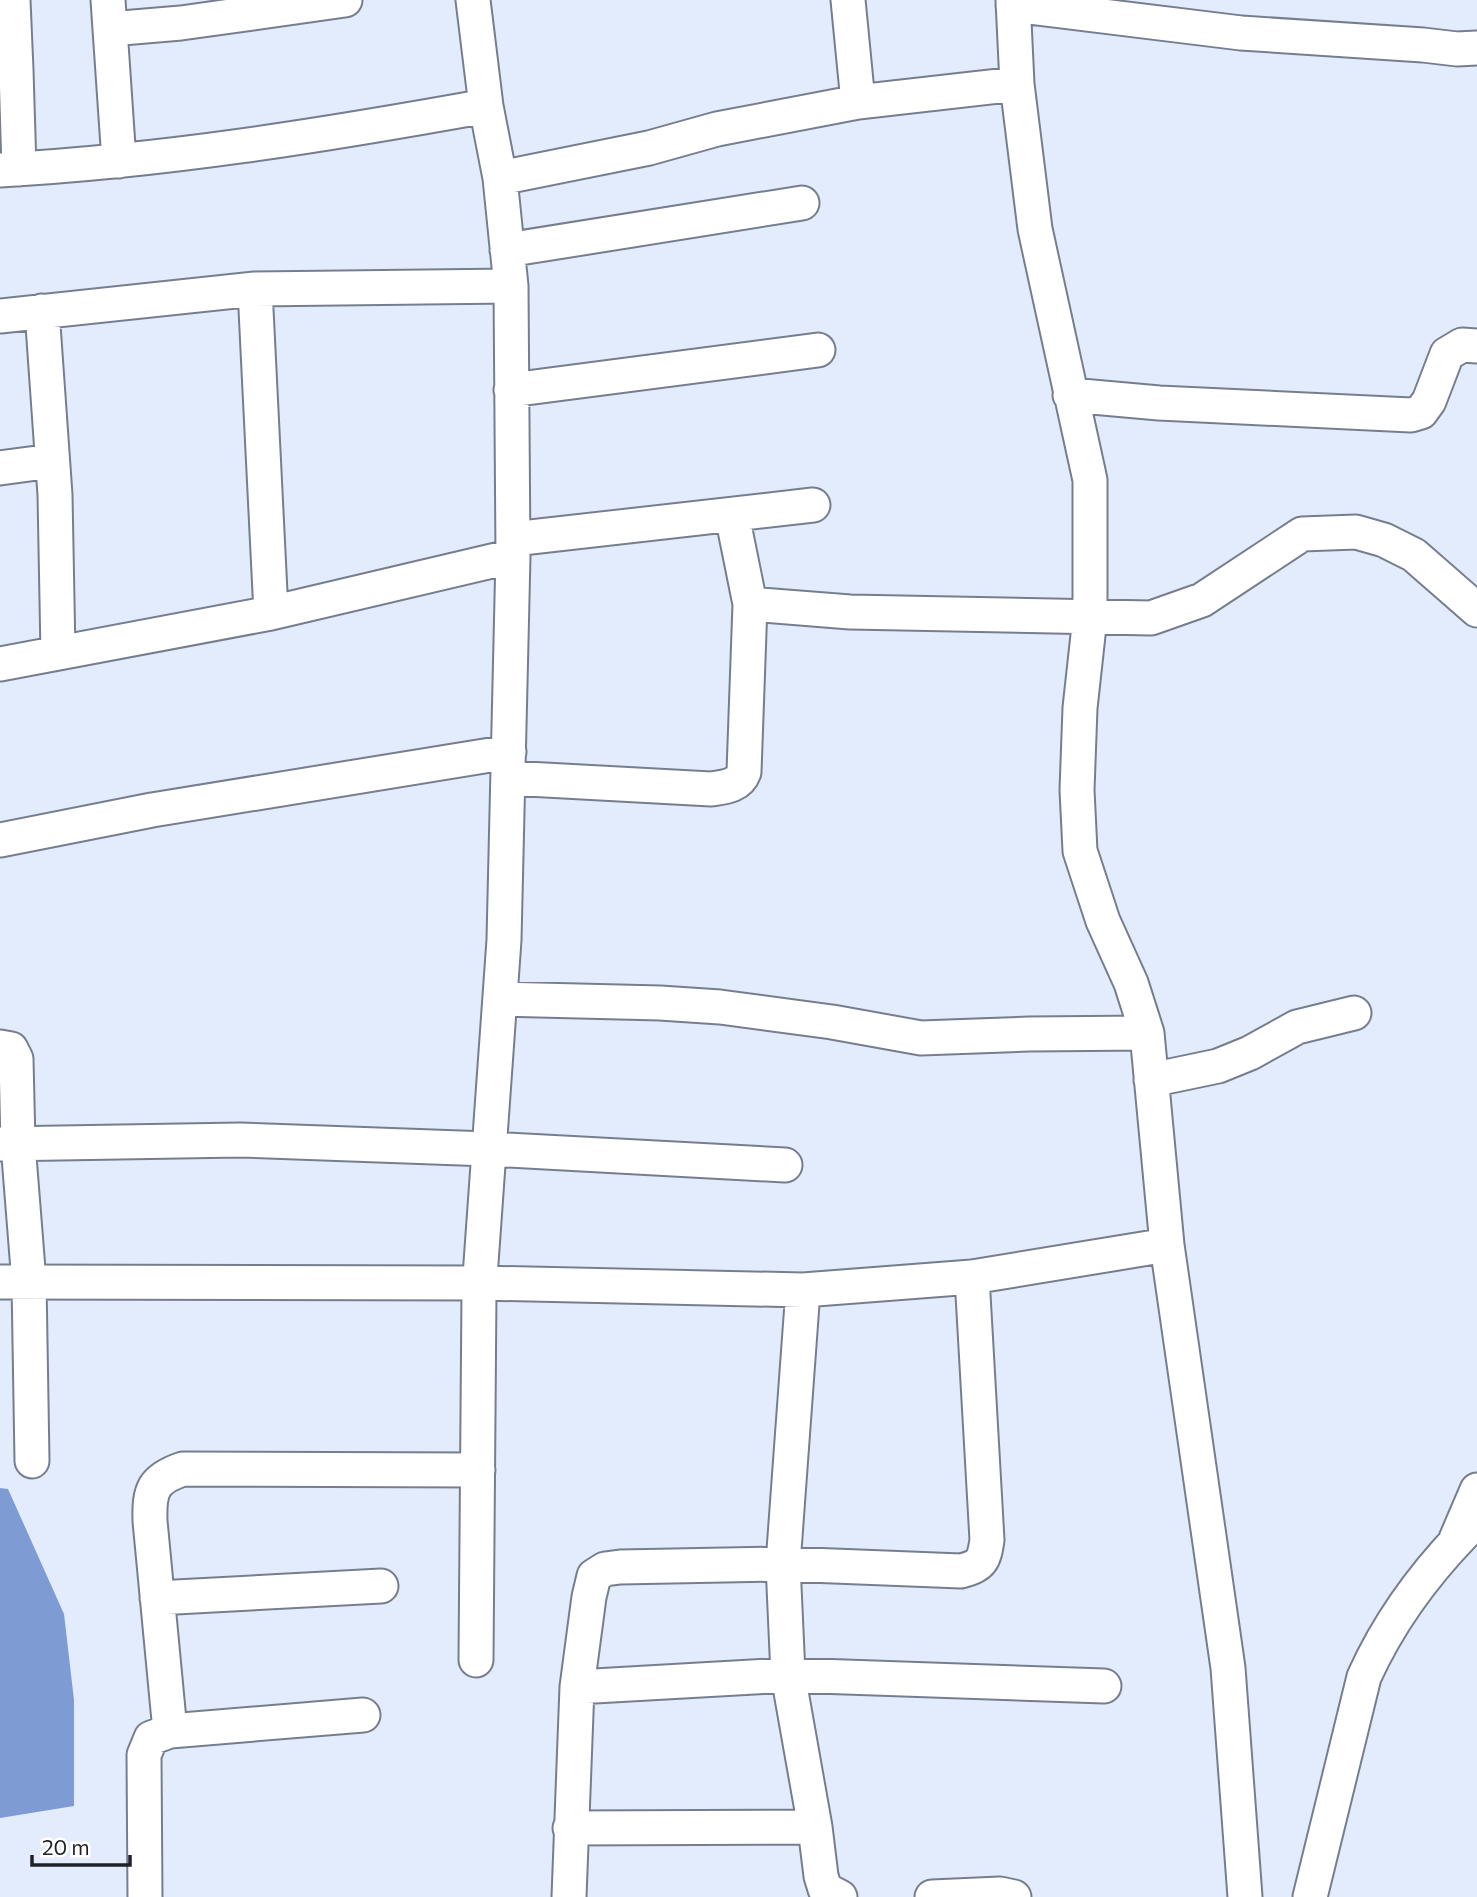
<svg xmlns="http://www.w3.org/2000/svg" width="1477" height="1897" font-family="Commissioner,sans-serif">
	<rect width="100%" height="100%" fill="#e3ecfd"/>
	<path fill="#7f9bd4" d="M 0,1488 L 8,1489 L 64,1614 L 74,1700 L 74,1806 L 0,1818 Z"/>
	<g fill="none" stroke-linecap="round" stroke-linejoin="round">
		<g stroke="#767e8e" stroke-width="37">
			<path id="minor" d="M 13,0 L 16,70
				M 108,0 L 119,161
				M 473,0 L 486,106 L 500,178 L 511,286 L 513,556 L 504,940 L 479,1291 L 476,1660
				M 848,0 L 858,102
				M 1013,0 L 1017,84 L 1035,229 L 1090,480 L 1090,617 L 1080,708 L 1077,790 L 1080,851 L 1103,921 L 1131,983 L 1147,1033 L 1167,1245 L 1228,1668 L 1245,1897
				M 1013,5 L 1241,33 L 1423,45 L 1457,49 L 1477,48
				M 110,29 L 181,23 L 345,0
				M 0,72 L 16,70 L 19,169
				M 0,170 C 164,161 325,135 486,106
				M 500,178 L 649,148 L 717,129 L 858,102 L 1017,84
				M 507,250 L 802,203
				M 255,289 L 271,613
				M 42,311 L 55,495 L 58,653
				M 0,316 L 255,289 L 511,286
				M 511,390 L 818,350
				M 1070,395 L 1159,403 L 1411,415 L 1421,412 L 1429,401 L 1447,354 L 1462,345 L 1477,346
				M 0,468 L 52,461
				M 513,539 L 813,505
				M 750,604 L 850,612 L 1151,618 L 1202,600 L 1302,534 L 1356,532 L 1384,540 L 1414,555 L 1477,610
				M 0,664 L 271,613 L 513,556
				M 508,778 L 711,789 C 725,787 739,786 744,772 L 750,604 L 732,515
				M 0,840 L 152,810 L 509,752
				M 500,999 L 660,1003 L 720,1007 L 832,1022 L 921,1038 L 1029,1034 L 1147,1033
				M 0,1047 L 11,1049 L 16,1059 L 18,1144 L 29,1282 L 32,1461
				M 1151,1080 L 1218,1066 L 1250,1053 L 1297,1027 L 1354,1013
				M 0,1144 L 240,1140 L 488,1149 L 785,1165
				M 0,1282 L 480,1283 L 803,1290 L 972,1277 L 1167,1245
				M 803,1290 L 783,1564 L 788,1675 L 815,1827 L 821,1876 L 825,1889 L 840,1897
				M 1456,1539 L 1477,1490
				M 157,1598 L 381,1586
				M 577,1687 L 788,1675 L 1104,1686
				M 170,1731 L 363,1715
				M 570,1828 L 815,1827
				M 145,1897 L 144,1755 L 151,1738 L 170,1731 L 150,1521 C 149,1490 153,1479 183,1469 L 478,1470
				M 569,1897 L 577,1687 L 589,1597 L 594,1576 L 605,1569 L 620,1567 L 783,1564 L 961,1571 C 982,1566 984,1560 987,1540 L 972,1277
				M 932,1897 L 1000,1894 L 1014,1897
				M 1310,1897 L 1364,1677 C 1391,1617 1430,1566 1477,1520"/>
		</g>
		<use href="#minor" stroke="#fff" stroke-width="33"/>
	</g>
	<path d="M32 1855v10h98v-10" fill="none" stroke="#1e2128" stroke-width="3.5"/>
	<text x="42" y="1855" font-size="21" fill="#1e2128" stroke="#ffffff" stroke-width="5" paint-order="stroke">20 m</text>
</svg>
